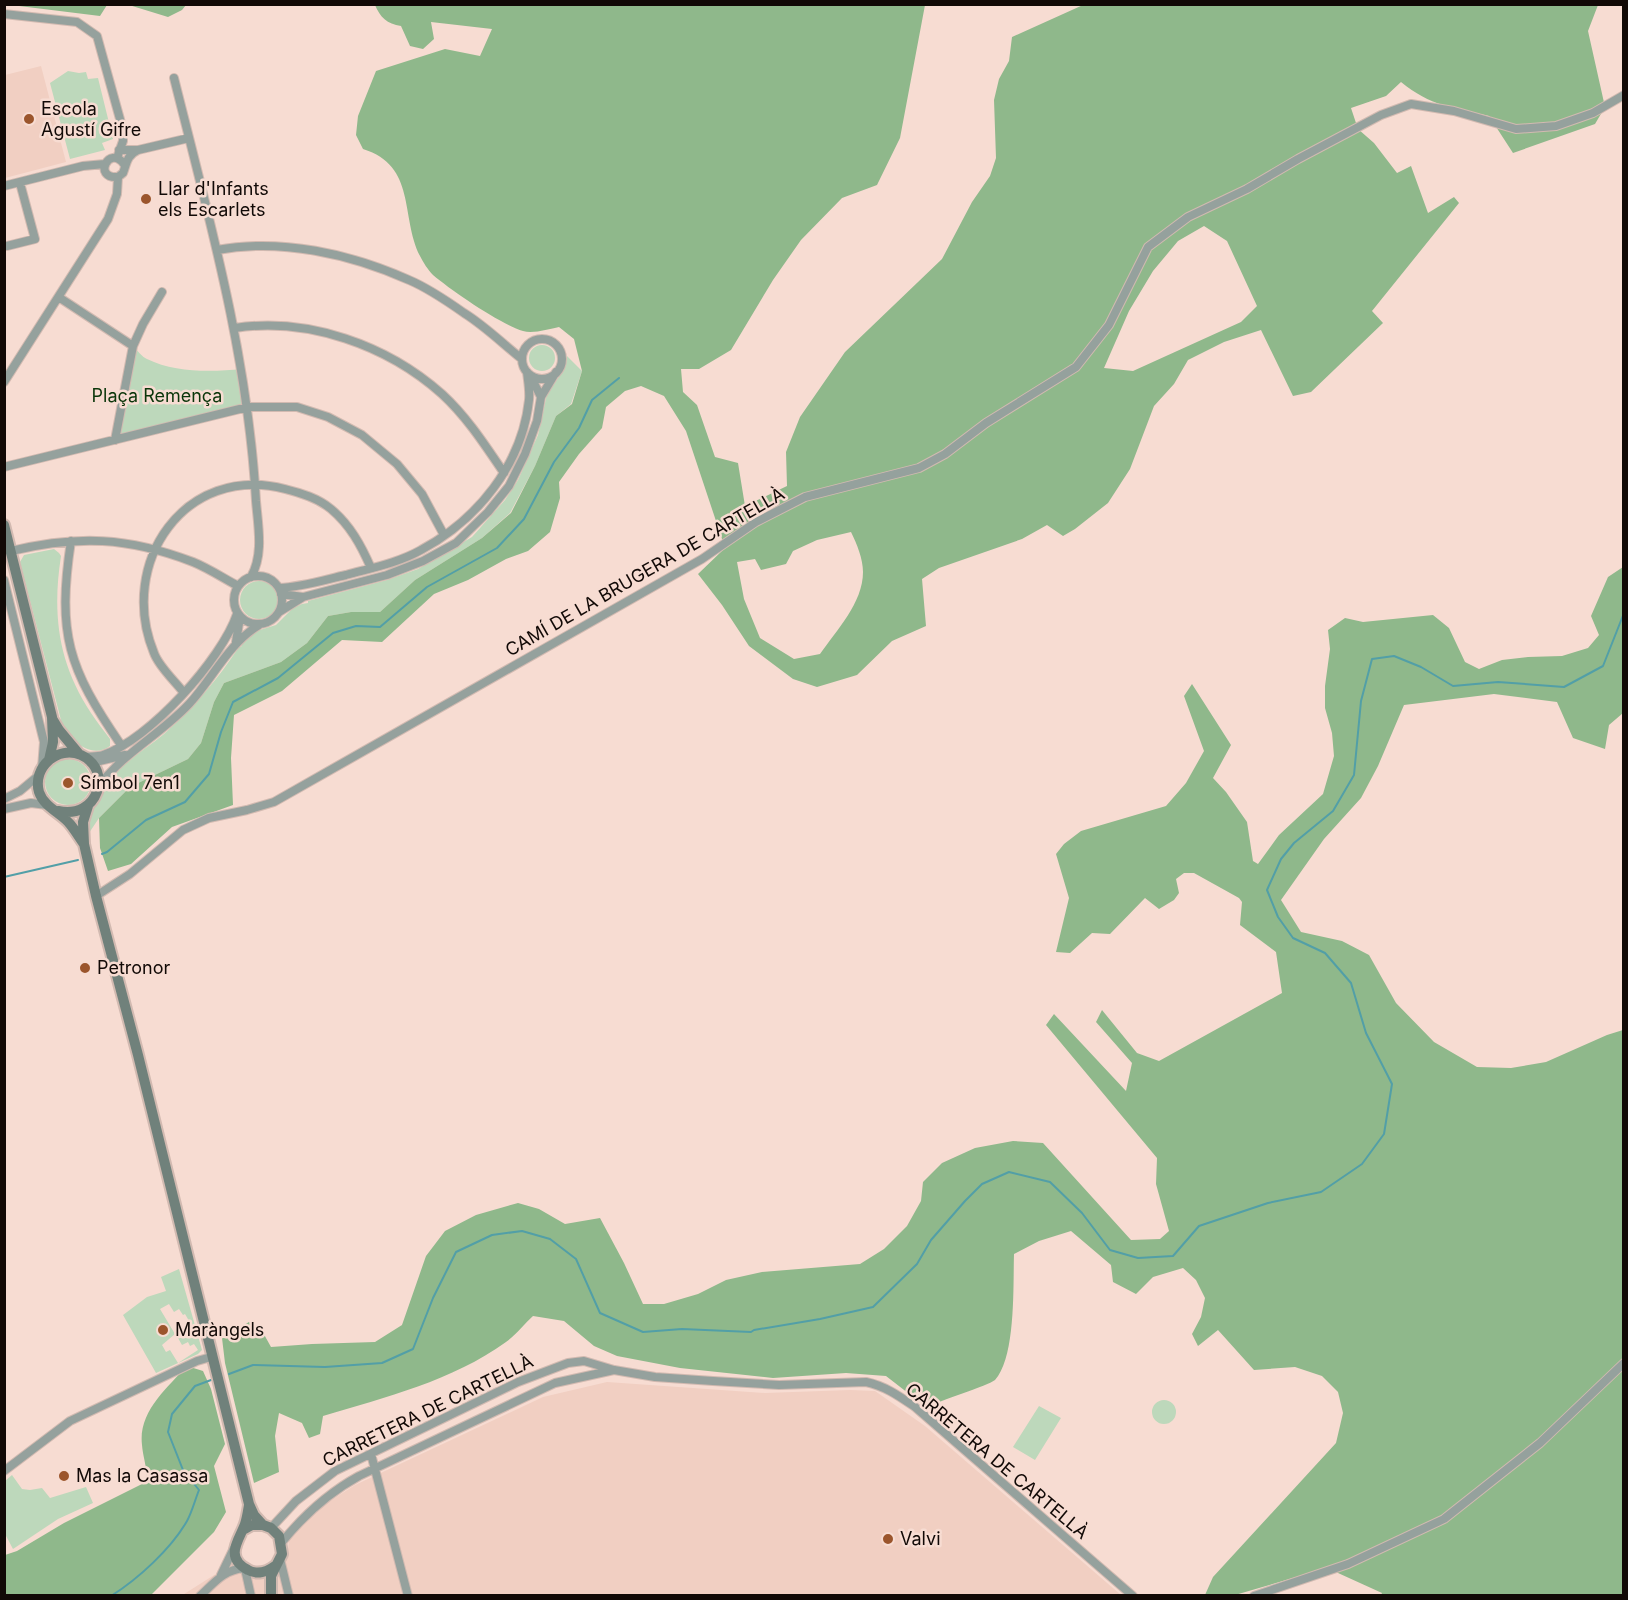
<svg xmlns="http://www.w3.org/2000/svg" width="1628" height="1600" font-family="Inter,sans-serif">
	<rect width="100%" height="100%" fill="#f7dcd2"/>
	<path fill="#f1cfc2" d="M 41,66 L 66,162 L 5,178 L 5,75 Z
		M 607,1382 L 765,1393 L 850,1390 L 875,1391 L 925,1426 L 1121,1595 L 181,1596 L 233,1563 L 257,1569 L 287,1558 L 289,1540 L 316,1510 L 355,1485 L 543,1397 Z"/>
	<path fill="#bdd8bb" fill-rule="evenodd" d="M 68,71 L 79,73 L 86,72 L 88,79 L 98,78 L 113,139 L 102,143 L 105,150 L 70,159 L 50,83 Z
		M529 358a13 13 0 1 1 26 0a13 13 0 1 1-26 0Z
		M 133,346 C 137,350 142,357 147,359 C 175,373 212,372 242,369 L 248,407 L 115,440 Z
		M 567,356 L 582,371 L 571,404 L 556,416 L 535,466 L 510,513 L 482,538 L 415,580 L 380,612 L 351,612 L 328,616 L 307,643 L 281,662 L 224,683 L 214,702 L 201,743 L 188,759 L 130,787 L 99,818 L 87,836 L 89,813 L 99,800 L 106,782 L 123,763 L 128,762 C 139,752 152,744 164,734 C 193,708 218,679 239,647 L 241,647 L 245,638 L 253,632 L 276,625 L 293,608 L 302,604 L 308,603 L 308,601 L 387,580 L 418,569 L 472,537 L 505,500 L 518,480 L 538,435 L 547,394 L 563,371 Z
		M 54,549 L 59,553 L 61,556 C 52,614 58,663 91,713 C 97,722 104,731 110,739 L 110,746 C 91,760 70,740 62,724 L 20,562 L 24,555 Z
		M240 600a19 19 0 1 1 38 0a19 19 0 1 1-38 0Z
		M45 782a23 23 0 1 1 46 0a23 23 0 1 1-46 0Z
		M 179,1269 L 202,1350 L 198,1354 L 156,1373 L 123,1315 L 147,1297 L 166,1291 L 161,1277 ZM 169,1304 L 174,1312 L 179,1309 L 183,1315 L 185,1314 L 192,1326 L 190,1328 L 191,1330 L 178,1338 L 182,1345 L 188,1342 L 190,1346 L 194,1344 L 198,1350 L 178,1363 L 170,1350 L 166,1352 L 162,1345 L 175,1334 L 160,1309 Z
		M1152 1412a12 12 0 1 1 24 0a12 12 0 1 1-24 0Z
		M 1039,1406 L 1061,1418 L 1035,1460 L 1013,1447 Z
		M 12,1475 L 22,1489 L 30,1490 L 42,1488 L 50,1498 L 86,1487 L 93,1503 L 58,1519 L 13,1549 L 5,1534 L 5,1481 Z"/>
	<path fill="#8fb88b" fill-rule="evenodd" d="M 11,5 L 107,5 L 100,16 Z
		M 129,5 L 186,4 L 186,5 L 182,10 L 168,17 Z
		M 375,5 L 925,5 L 900,138 L 877,185 L 842,198 L 801,240 L 773,280 L 731,350 L 699,369 L 681,369 L 683,392 L 697,405 L 715,457 L 738,463 L 745,506 L 787,486 L 786,452 L 800,417 L 845,352 L 942,259 L 972,202 L 990,176 L 996,158 L 994,100 L 999,79 L 1009,61 L 1012,37 L 1083,5 L 1598,5 L 1588,31 L 1605,107 L 1595,124 L 1513,153 L 1489,116 C 1454,108 1430,106 1401,82 L 1386,96 L 1351,108 L 1358,129 L 1374,143 L 1397,173 L 1411,166 L 1428,213 L 1454,197 L 1459,203 L 1372,311 L 1383,323 L 1311,392 L 1293,396 L 1261,330 L 1224,342 L 1188,360 L 1174,384 L 1154,406 L 1130,469 L 1108,503 L 1075,529 L 1063,536 L 1047,525 L 1022,539 L 939,568 L 922,579 L 926,626 L 892,641 L 857,675 L 817,687 L 793,679 L 749,646 L 722,605 L 698,574 L 725,548 L 686,431 L 664,396 L 641,386 L 625,391 L 606,407 L 602,428 L 579,454 L 559,482 L 560,498 L 550,532 L 528,551 L 506,559 L 468,580 L 434,594 L 382,642 L 342,640 L 282,691 L 234,715 L 231,758 L 233,805 L 172,827 L 131,864 L 108,871 L 100,848 L 99,818 L 130,787 L 188,759 L 201,743 L 214,702 L 224,683 L 281,662 L 307,643 L 328,616 L 351,612 L 380,612 L 415,580 L 482,538 L 511,513 L 535,466 L 556,416 L 572,404 L 582,371 L 574,339 L 559,327 C 549,329 533,334 523,331 C 500,324 452,291 433,275 C 428,270 423,262 420,256 C 400,216 417,166 363,149 L 356,135 L 358,116 L 376,71 L 445,49 L 480,56 L 492,29 L 431,22 L 434,39 L 423,49 L 410,46 L 401,26 C 387,24 380,17 375,5 ZM 1204,226 L 1227,241 L 1257,306 L 1241,322 L 1133,371 L 1104,368 L 1129,311 L 1153,271 L 1178,241 ZM 851,532 C 857,544 863,559 863,572 C 863,603 836,631 820,654 L 794,659 L 760,638 L 744,599 L 737,562 L 755,559 L 761,570 L 786,564 L 793,551 L 817,540 Z
		M 1623,567 L 1623,713 L 1609,725 L 1605,749 L 1573,738 L 1557,702 L 1494,694 L 1404,705 L 1378,766 L 1361,798 L 1324,839 L 1281,900 L 1301,932 L 1342,941 L 1369,955 L 1396,1003 L 1434,1042 L 1477,1067 L 1511,1068 L 1546,1062 L 1607,1035 L 1623,1030 L 1623,1595 L 1381,1595 L 1382,1593 L 1327,1568 L 1235,1595 L 1205,1595 L 1213,1577 L 1336,1443 L 1343,1413 L 1338,1392 L 1322,1376 L 1295,1367 L 1254,1370 L 1218,1330 L 1198,1346 L 1192,1334 L 1201,1317 L 1205,1298 L 1196,1280 L 1183,1268 L 1153,1277 L 1136,1294 L 1113,1282 L 1111,1265 L 1071,1231 L 1039,1241 L 1014,1254 C 1013,1286 1016,1357 995,1380 C 989,1385 937,1402 926,1407 L 886,1376 L 846,1373 L 773,1378 L 680,1368 L 617,1356 L 594,1346 L 564,1321 L 533,1316 C 524,1324 516,1335 506,1342 C 452,1381 386,1397 323,1416 L 320,1434 L 309,1438 L 302,1423 L 279,1413 L 275,1436 L 279,1472 L 254,1483 L 225,1363 L 222,1338 L 249,1322 L 261,1329 L 271,1347 L 312,1344 L 375,1342 L 402,1325 L 426,1256 L 445,1231 L 476,1215 L 518,1203 L 539,1209 L 565,1224 L 600,1218 L 624,1263 L 643,1304 L 664,1304 L 698,1294 L 726,1280 L 762,1272 L 860,1264 L 884,1249 L 907,1226 L 921,1201 L 923,1182 L 942,1163 L 975,1148 L 1013,1141 L 1043,1143 L 1131,1240 L 1160,1239 L 1169,1231 L 1156,1184 L 1157,1158 L 1046,1025 L 1054,1014 L 1126,1091 L 1132,1063 L 1096,1022 L 1102,1010 L 1137,1053 L 1159,1061 L 1282,993 L 1276,952 L 1240,925 L 1242,902 L 1239,898 L 1194,873 L 1184,873 L 1176,879 L 1179,893 L 1174,900 L 1159,909 L 1145,898 L 1110,934 L 1092,933 L 1070,953 L 1056,952 L 1069,898 L 1056,854 L 1064,844 L 1081,831 L 1166,806 L 1186,783 L 1204,751 L 1184,696 L 1192,684 L 1231,745 L 1213,778 L 1226,792 L 1247,822 L 1253,861 L 1258,864 L 1279,835 L 1323,794 L 1334,756 L 1332,733 L 1325,708 L 1325,686 L 1330,649 L 1328,630 L 1345,618 L 1363,622 L 1433,615 L 1449,628 L 1465,662 L 1479,669 L 1502,660 L 1528,657 L 1562,656 L 1588,648 L 1599,635 L 1591,616 L 1608,577 Z
		M 187,1366 L 203,1371 L 211,1389 L 225,1444 L 214,1466 L 226,1512 L 214,1532 L 151,1595 L 5,1596 L 5,1555 L 17,1551 L 64,1523 L 146,1482 C 148,1469 143,1458 142,1445 C 138,1412 167,1388 187,1366 Z"/>
	<g fill="none" stroke-linecap="round" stroke-linejoin="round">
		<path stroke="#529fa7" stroke-width="2" d="M 102,854 L 107,852 L 146,820 L 185,802 L 209,774 L 221,732 L 233,702 L 278,678 L 333,633 L 356,626 L 380,627 L 427,587 L 497,548 L 524,519 L 554,462 L 579,428 L 592,400 L 619,378
			M 4,877 L 78,860
			M 229,1374 L 253,1365 L 325,1367 L 382,1363 L 413,1349 L 433,1298 L 456,1252 L 492,1235 L 522,1231 L 550,1239 L 576,1259 L 600,1313 L 643,1332 L 682,1329 L 751,1332 L 754,1330 L 820,1319 L 873,1307 L 917,1264 L 931,1240 L 965,1201 L 982,1184 L 1009,1172 L 1050,1182 L 1082,1213 L 1110,1250 L 1138,1258 L 1173,1256 L 1199,1226 L 1268,1203 L 1321,1192 L 1362,1164 L 1384,1134 L 1392,1084 L 1366,1033 L 1351,983 L 1325,953 L 1293,938 L 1278,917 L 1267,890 L 1281,859 L 1294,843 L 1333,811 L 1354,775 L 1361,701 L 1372,659 L 1394,656 L 1421,667 L 1453,686 L 1498,682 L 1564,687 L 1603,666 L 1624,613
			M 111,1596 C 138,1579 171,1549 187,1521 C 192,1512 195,1500 199,1490 L 183,1470 L 168,1432 L 172,1414 L 195,1386 L 211,1380"/>
		<g stroke="#d2bab1" stroke-width="10">
			<path id="minor" d="M 4,14 L 77,22 L 97,36 L 123,130 L 123,141 L 117,158
				M 174,78 C 209,218 248,356 256,501 C 258,526 264,554 251,577
				M 119,150 L 138,150 L 189,138
				M 118,177 C 92,179 109,144 124,164
				M 118,177 L 123,173 C 127,163 126,156 138,150
				M 4,186 L 83,166 L 105,164
				M 7,246 L 35,239 L 20,183
				M 217,250 C 281,238 351,254 409,280 C 428,288 447,301 464,313 C 485,326 503,344 522,359
				M 60,298 L 133,346
				M 235,328 C 308,317 387,345 442,394 C 467,417 485,445 504,473
				M522 359a20 20 0 1 1 40 0a20 20 0 1 1-40 0Z
				M 530,375 L 541,397
				M 4,382 L 108,219 L 117,194 L 118,177
				M 115,440 L 133,346 L 143,324 L 162,292
				M 4,467 L 248,407 L 297,407 L 328,417 L 362,435 L 397,464 L 422,494 L 444,535
				M 71,541 C 57,634 68,668 121,745
				M 11,551 C 78,535 128,537 193,562 C 208,568 223,578 238,586
				M234 600a24 24 0 1 1 48 0a24 24 0 1 1-48 0Z
				M 4,580 L 44,742 L 42,768
				M 279,588 C 302,587 324,580 346,575 C 371,568 398,563 421,550 C 477,520 522,465 529,400 C 530,391 528,381 527,372
				M 281,594 L 303,597
				M 279,612 L 303,597 L 387,575 L 423,561 L 456,543 L 488,512 L 509,486 L 525,454 L 537,421 L 541,397 L 556,372
				M 236,642 L 240,617
				M 184,693 C 175,681 159,667 154,653 C 117,563 185,463 285,489 C 301,493 318,498 331,509 C 350,525 361,545 371,568
				M 85,757 C 91,756 97,757 103,755 C 149,740 222,659 237,614
				M 91,763 L 125,755
				M 99,786 C 123,753 161,734 189,704 C 213,678 228,644 259,625
				M 4,799 L 20,791 L 38,776
				M 4,809 L 31,803 L 47,805
				M 96,896 L 130,874 L 183,830 L 209,818 L 247,810 L 274,802 L 702,559 L 756,522 L 805,497 L 919,468 L 945,454 L 986,423 L 1076,367 L 1109,325 L 1148,247 L 1188,217 L 1247,189 L 1298,159 L 1381,115 L 1411,104 L 1454,111 L 1516,129 L 1556,126 L 1593,113 L 1624,95
				M 371,1454 L 408,1596
				M 4,1471 L 70,1421 L 197,1361 L 211,1357
				M 271,1528 L 296,1501 L 335,1471 L 518,1382 L 568,1363 L 584,1361 L 614,1370 L 655,1377 L 713,1381 L 779,1385 L 866,1382 C 885,1386 899,1396 915,1407 L 1133,1596
				M 282,1542 C 304,1515 328,1493 359,1476 L 555,1383 L 614,1370
				M 280,1559 L 289,1596
				M 245,1569 L 251,1596
				M 221,1575 L 234,1548
				M 200,1596 C 215,1582 224,1570 244,1568
				M 1254,1596 L 1348,1564 L 1444,1519 L 1540,1443 L 1624,1363"/>
		</g>
		<g stroke="#d2bab1" stroke-width="14">
			<path id="secondary" d="M 4,525 L 52,717 L 53,742 L 49,760
				M 53,720 L 59,730 L 79,754
				M 88,806 L 83,822 L 84,844 L 96,896 L 138,1055 L 249,1504 L 254,1515 L 263,1525
				M 58,811 C 98,820 114,770 81,755 C 58,745 32,767 39,792 C 44,807 61,813 70,824 C 75,830 79,837 84,844
				M 249,1505 C 248,1511 247,1518 245,1524 C 240,1539 223,1557 248,1570 C 257,1575 267,1572 275,1566
				M 243,1530 L 252,1525 L 263,1525 L 271,1528 L 279,1536 L 282,1554 L 271,1576 L 271,1596"/>
		</g>
		<use href="#minor" stroke="#95a19d" stroke-width="8"/>
		<use href="#secondary" stroke="#70817b" stroke-width="10"/>
	</g>
	<g fill="#9b552c" stroke="#f7dcd2" stroke-width="2">
		<circle cx="29" cy="119" r="6"/>
		<circle cx="146" cy="199" r="6"/>
		<circle cx="68" cy="783" r="6"/>
		<circle cx="85" cy="968" r="6"/>
		<circle cx="163" cy="1330" r="6"/>
		<circle cx="64" cy="1476" r="6"/>
		<circle cx="888" cy="1539" r="6"/>
	</g>
	<g text-anchor="middle" stroke-width="5" stroke-linejoin="round" paint-order="stroke">
		<g font-size="18" fill="#110906" stroke="#f7dcd2" text-anchor="start">
			<text x="41" y="115">Escola<tspan x="41" dy="21">Agustí Gifre</tspan></text>
			<text x="158" y="195">Llar d'Infants<tspan x="158" dy="21">els Escarlets</tspan></text>
			<text x="80" y="789">Símbol 7en1</text>
			<text x="97" y="974">Petronor</text>
			<text x="175" y="1336">Maràngels</text>
			<text x="76" y="1482">Mas la Casassa</text>
			<text x="900" y="1545">Valvi</text>
		</g>
		<g font-size="18" fill="#0b360a" stroke="#f7dcd2">
			<text x="157" y="402">Plaça Remença</text>
		</g>
		<g font-size="18" fill="#110906" stroke="#f7dcd2">
			<text transform="translate(645 572) rotate(-30)" y="6">CAMÍ DE LA BRUGERA DE CARTELLÀ</text>
			<text transform="translate(428 1411) rotate(-26)" y="6">CARRETERA DE CARTELLÀ</text>
			<text transform="translate(997 1461) rotate(40)" y="6">CARRETERA DE CARTELLÀ</text>
		</g>
	</g>
	<rect width="1628" height="1600" fill="none" stroke="#110906" stroke-width="12"/>
</svg>
